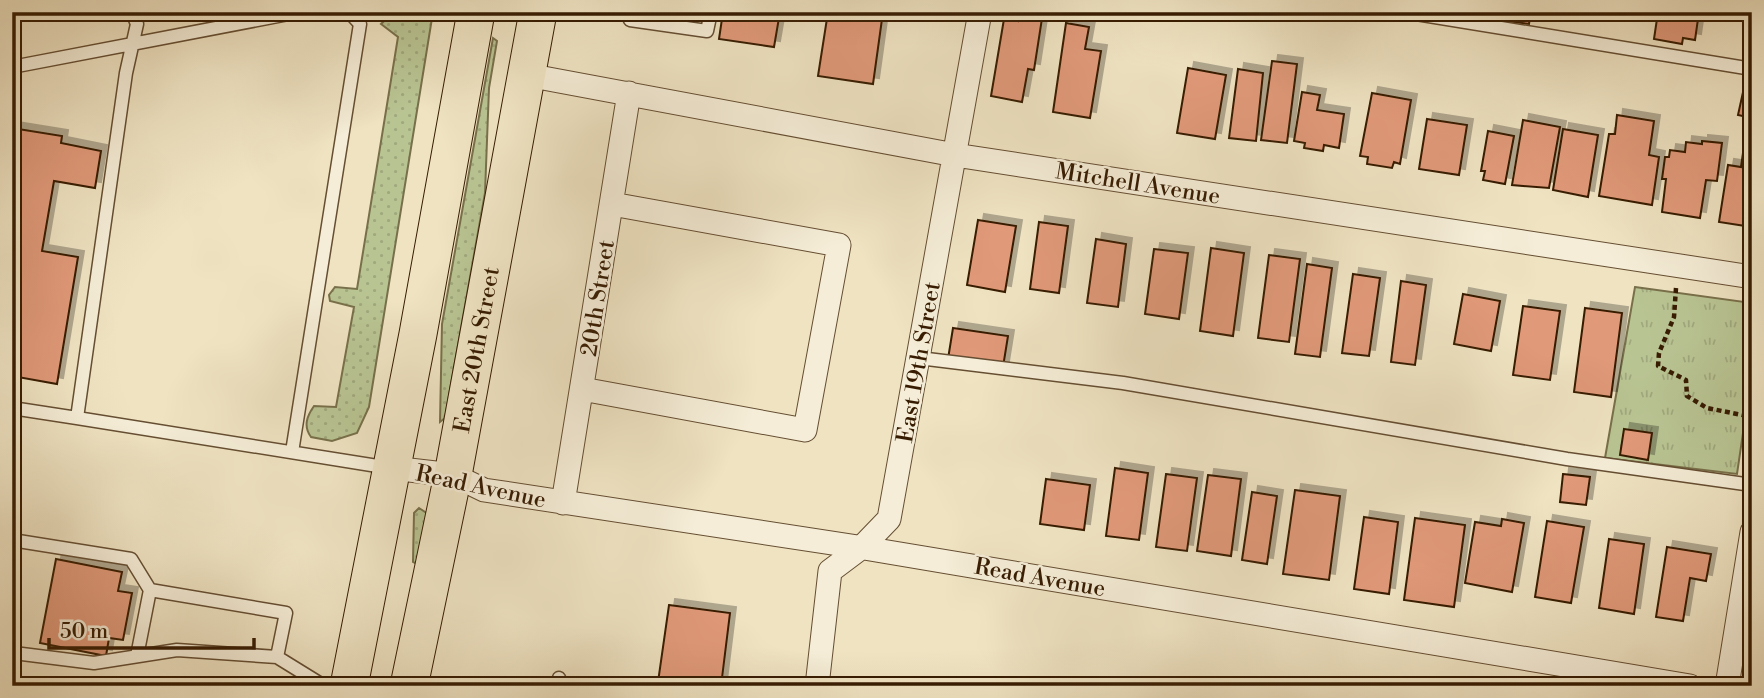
<svg xmlns="http://www.w3.org/2000/svg" width="1764" height="698" font-family="'Libre Bodoni',serif">
	<defs>
		<pattern id="grass-dots" width="8" height="8" patternUnits="userSpaceOnUse" patternTransform="scale(1.75)"><rect width="8" height="8" fill="#b9c493"/><path d="M2 2h.1M6 6h.1" fill="none" stroke="#a0a87d" stroke-width="1.8" stroke-linecap="round"/></pattern>
		<pattern id="park-tufts" width="24" height="20" patternUnits="userSpaceOnUse" patternTransform="scale(1.75)"><rect width="24" height="20" fill="#b9c493"/><path d="M3 7l-1-3M5 7V3M7 7l1-3M15 17l-1-3M17 17v-4M19 17l1-3" fill="none" stroke="#a0a87d"/></pattern>
		<filter id="shadow"><feDropShadow dx="6" dy="-6" stdDeviation="0" flood-color="#0004"/></filter>
	</defs>
	<rect width="100%" height="100%" fill="#efe3c2"/>
	<filter id="stains"><feTurbulence type="fractalNoise" baseFrequency=".00286" numOctaves="4"/><feColorMatrix values="0 0 0 0 .2 0 0 0 0 .09 0 0 0 0 .02 0 0 0 .5 -.17"/></filter>
	<radialGradient id="worn" r=".72"><stop offset=".6" stop-color="#630" stop-opacity="0"/><stop offset="1" stop-color="#630" stop-opacity=".3"/></radialGradient>
	<path fill="url(#grass-dots)" stroke="#78704a" stroke-width="2" d="M 394,12 L 433,12 L 369,407 L 357,433 L 332,441 L 311,437 C 303,426 307,416 314,406 L 336,407 L 354,307 L 330,301 L 329,295 L 335,287 L 357,289 L 398,37 L 381,24 Z
		M 493,38 L 497,41 L 489,88 L 485,193 L 445,418 L 440,422 L 442,324 Z
		M 419,508 L 428,514 L 417,564 L 413,562 L 414,513 Z"/>
	<path fill="url(#park-tufts)" stroke="#78704a" stroke-width="2" d="M 1635,287 L 1752,303 L 1752,372 L 1737,474 L 1605,458 Z"/>
	<path fill="#e09979" stroke="#371c02" stroke-width="2" filter="url(#shadow)" d="M 723,12 L 780,12 L 774,47 L 719,39 Z
		M 828,12 L 883,12 L 873,84 L 818,76 Z
		M 1019,12 L 1043,12 L 1034,70 L 1028,69 L 1022,102 L 991,96 L 1004,19 L 1018,21 Z
		M 1449,12 L 1499,12 L 1498,20 Z
		M 1499,12 L 1531,12 L 1529,24 L 1498,20 Z
		M 1658,12 L 1688,12 L 1688,17 L 1698,19 L 1695,40 L 1683,38 L 1682,44 L 1654,39 Z
		M 1066,23 L 1089,27 L 1085,49 L 1101,51 L 1090,118 L 1053,112 Z
		M 1272,61 L 1297,64 L 1287,143 L 1261,140 Z
		M 1188,68 L 1226,75 L 1215,139 L 1177,133 Z
		M 1238,69 L 1263,73 L 1256,141 L 1229,138 Z
		M 1745,83 L 1752,84 L 1752,118 L 1738,115 Z
		M 1302,92 L 1320,95 L 1317,110 L 1344,114 L 1339,148 L 1324,145 L 1323,151 L 1304,148 L 1305,143 L 1294,141 Z
		M 1372,93 L 1411,100 L 1400,164 L 1394,162 L 1392,168 L 1367,164 L 1368,157 L 1360,156 Z
		M 1617,115 L 1654,121 L 1649,155 L 1659,157 L 1652,205 L 1599,196 L 1609,134 L 1615,134 Z
		M 1427,119 L 1467,125 L 1459,175 L 1419,169 Z
		M 1523,120 L 1560,127 L 1549,188 L 1512,185 Z
		M 12,128 L 62,136 L 61,143 L 101,151 L 95,188 L 54,181 L 42,251 L 78,257 L 57,384 L 12,376 Z
		M 1563,129 L 1598,135 L 1588,197 L 1553,190 Z
		M 1488,131 L 1514,136 L 1505,184 L 1483,180 L 1485,171 L 1481,171 Z
		M 1702,141 L 1722,143 L 1717,181 L 1706,180 L 1700,218 L 1662,212 L 1666,179 L 1662,179 L 1665,157 L 1669,157 L 1670,150 L 1685,152 L 1686,142 L 1702,144 Z
		M 1743,153 L 1752,155 L 1752,227 L 1719,222 L 1728,165 L 1741,167 Z
		M 978,220 L 1016,226 L 1005,292 L 967,285 Z
		M 1039,222 L 1068,226 L 1059,293 L 1030,289 Z
		M 1096,239 L 1126,244 L 1118,307 L 1087,303 Z
		M 1211,248 L 1244,253 L 1233,336 L 1200,331 Z
		M 1154,249 L 1188,253 L 1179,319 L 1145,314 Z
		M 1269,255 L 1300,259 L 1289,342 L 1258,338 Z
		M 1307,264 L 1332,268 L 1320,357 L 1295,354 Z
		M 1353,274 L 1380,278 L 1369,356 L 1342,353 Z
		M 1401,281 L 1426,285 L 1415,365 L 1391,362 Z
		M 1463,294 L 1500,301 L 1491,351 L 1454,344 Z
		M 1523,306 L 1560,311 L 1550,380 L 1513,375 Z
		M 1585,308 L 1622,313 L 1611,397 L 1574,392 Z
		M 953,328 L 1008,336 L 1003,367 L 948,359 Z
		M 1624,429 L 1652,433 L 1648,460 L 1620,455 Z
		M 1115,468 L 1148,473 L 1139,540 L 1106,536 Z
		M 1166,474 L 1197,478 L 1187,551 L 1156,547 Z
		M 1563,474 L 1590,477 L 1586,505 L 1560,502 Z
		M 1208,475 L 1241,479 L 1231,556 L 1197,551 Z
		M 1046,479 L 1090,485 L 1084,530 L 1040,524 Z
		M 1295,490 L 1340,496 L 1329,580 L 1283,574 Z
		M 1252,492 L 1277,496 L 1267,564 L 1242,560 Z
		M 1364,517 L 1398,522 L 1389,594 L 1354,589 Z
		M 1415,518 L 1465,525 L 1454,607 L 1404,600 Z
		M 1502,519 L 1524,523 L 1512,592 L 1465,583 L 1475,522 L 1501,526 Z
		M 1547,521 L 1584,527 L 1571,603 L 1535,597 Z
		M 1609,539 L 1644,544 L 1634,614 L 1599,608 Z
		M 1667,547 L 1711,554 L 1706,581 L 1690,578 L 1683,621 L 1656,617 Z
		M 56,559 L 122,572 L 118,591 L 132,593 L 123,640 L 109,638 L 106,656 L 40,643 Z
		M 669,605 L 730,613 L 721,686 L 658,682 Z"/>
	<g fill="none" stroke-linecap="round" stroke-linejoin="round">
		<g stroke="#654e32" stroke-width="15">
			<path id="lane" d="M 132,12 L 137,24 L 126,73 L 77,418 L 390,468
				M 632,12 L 630,20 L 707,31 L 711,12
				M 1404,12 L 1752,69
				M 12,67 L 299,12
				M 919,358 L 1123,383 L 1567,459 L 1752,485
				M 12,408 L 77,418
				M 292,452 L 360,24 L 349,12
				M 12,540 L 131,559 L 150,590 L 286,613 L 277,657 L 324,686
				M 12,648 L 14,653 L 94,663 L 177,650 L 277,657
				M 137,656 L 150,590
				M 557,686 L 559,678"/>
		</g>
		<g stroke="#654e32" stroke-width="25">
			<path id="street" d="M 527,75 L 955,155 L 1752,277
				M 582,389 L 805,430 L 839,245 L 612,204
				M 392,468 L 453,475 L 484,490 L 858,547 L 1690,686
				M 563,503 L 629,93
				M 817,686 L 830,571 L 862,547 L 889,519 L 980,12
				M 1727,686 L 1752,532"/>
		</g>
		<g stroke="#371c02" stroke-width="39">
			<g id="primary">
				<path d="M 349,686 L 418,334 L 476,12"/>
				<path id="s1" d="M 409,686 L 453,475 L 538,12"/>
			</g>
		</g>
		<path stroke="#371c02" stroke-width="4.5" stroke-dasharray="5 3.5" stroke-linecap="butt" d="M 1676,288 L 1674,317 L 1659,353 L 1658,366 L 1686,380 L 1687,396 L 1707,408 L 1752,417"/>
		<use href="#lane" stroke="#f5edd7" stroke-width="12"/>
		<use href="#street" stroke="#f5edd7" stroke-width="23"/>
		<use href="#primary" stroke="#efe3c2" stroke-width="37"/>
	</g>
	<g text-anchor="middle" stroke-width="5" stroke-linejoin="round" paint-order="stroke">
		<g font-size="23" fill="#371c02" stroke="#f5edd7">
			<text transform="translate(1138 183) rotate(9)" y="8">Mitchell Avenue</text>
			<text transform="translate(597 298) rotate(-81)" y="8">20th Street</text>
			<text dy="8" stroke="none"><textPath href="#s1" startOffset="343">East 20th Street</textPath></text>
			<text transform="translate(918 362) rotate(-80)" y="8">East 19th Street</text>
			<text transform="translate(481 486) rotate(12)" y="8">Read Avenue</text>
			<text transform="translate(1040 577) rotate(10)" y="8">Read Avenue</text>
		</g>
	</g>
	<rect width="1764" height="698" fill="none" stroke="#efe3c2" stroke-width="42"/>
	<rect x="14" y="14" width="1736" height="670" fill="none" stroke="#371c02" stroke-width="3.5"/>
	<rect x="21" y="21" width="1722" height="656" fill="none" stroke="#371c02" stroke-width="2"/>
	<path d="M49 638v10h205v-10" fill="none" stroke="#371c02" stroke-width="3.5"/>
	<text x="60" y="638" font-size="21" fill="#371c02" stroke="#f5edd7" stroke-width="5" paint-order="stroke">50 m</text>
	<rect width="100%" height="100%" filter="url(#stains)"/>
	<rect width="100%" height="100%" fill="url(#worn)"/>
</svg>
